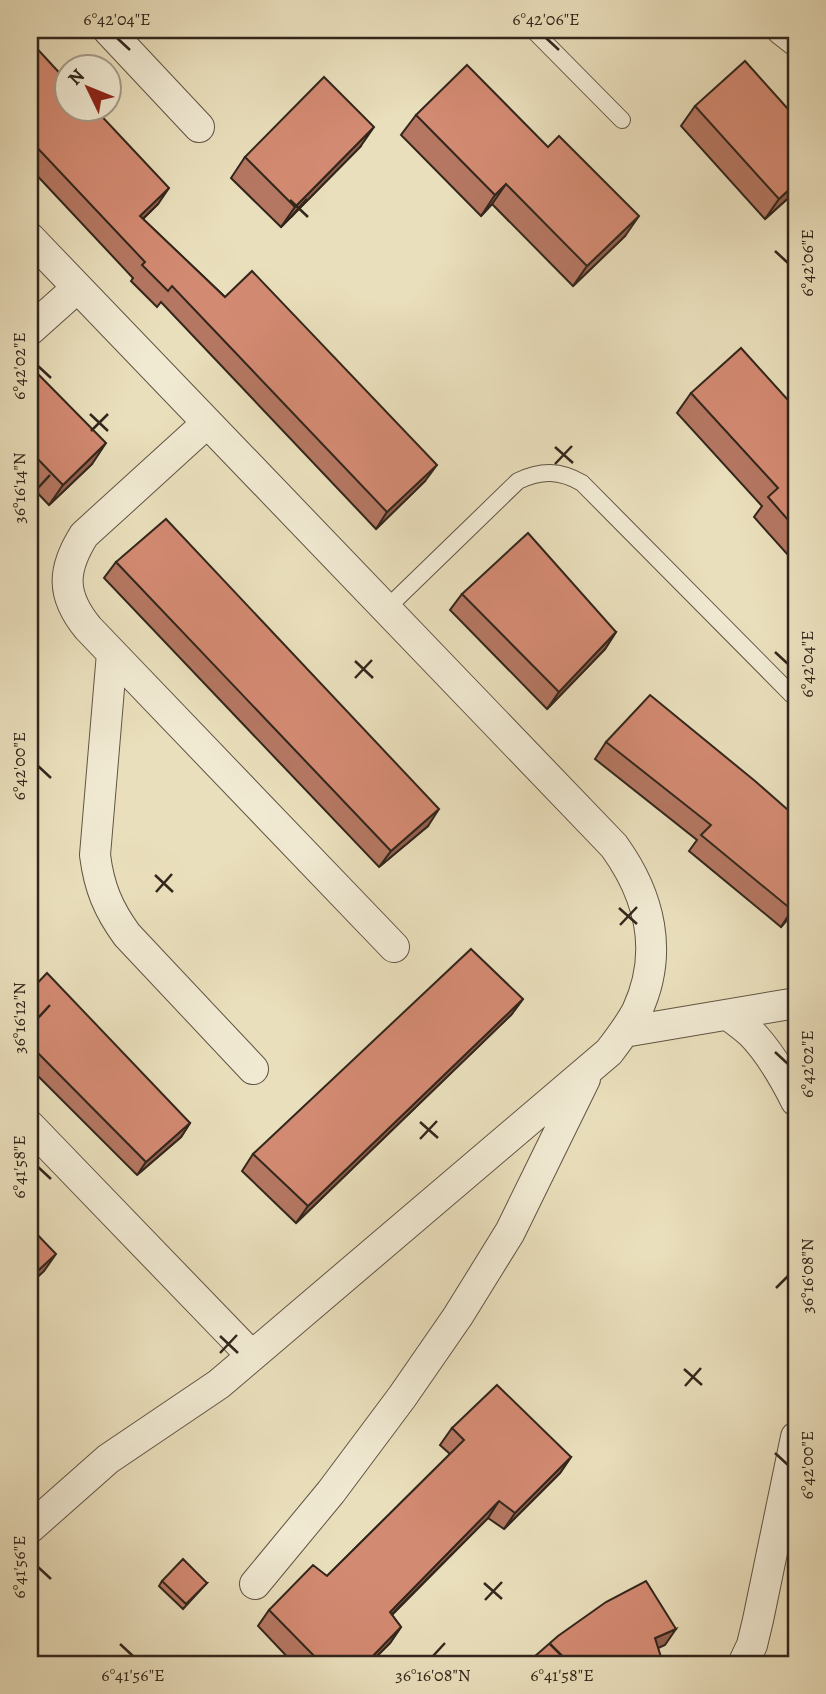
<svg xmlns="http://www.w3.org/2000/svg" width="826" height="1694" font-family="Alegreya,serif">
	<rect width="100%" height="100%" fill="#eadfbc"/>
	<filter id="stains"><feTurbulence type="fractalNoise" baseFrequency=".00286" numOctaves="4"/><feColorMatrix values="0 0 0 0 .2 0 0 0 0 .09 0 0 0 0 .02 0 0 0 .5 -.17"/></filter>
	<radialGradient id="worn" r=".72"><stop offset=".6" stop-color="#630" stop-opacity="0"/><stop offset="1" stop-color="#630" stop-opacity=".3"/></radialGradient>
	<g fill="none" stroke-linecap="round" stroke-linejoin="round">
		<g stroke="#605444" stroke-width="18">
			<path id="lane" d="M 533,30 L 622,120
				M 386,609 L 518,481 C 541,470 560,470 582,483 L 792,695"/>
		</g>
		<g stroke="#605444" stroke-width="32">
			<path id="street" d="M 108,30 L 199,127
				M 782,30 L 796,41
				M 30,238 L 614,846 C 650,896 664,953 637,1011 C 629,1026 619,1039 609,1052 L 219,1384 L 108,1459 L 30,1528
				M 30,330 L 77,288
				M 207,423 L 84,535 C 62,570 61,595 88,628 L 394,947
				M 112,653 L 95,855 C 99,887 108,909 127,935 L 253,1069
				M 728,1015 C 735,1020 743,1026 750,1032 C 769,1051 784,1077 796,1101
				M 624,1032 L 796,1003
				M 30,1126 L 252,1356
				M 255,1584 L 331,1492 L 402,1397 L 458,1316 L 510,1232 L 585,1079
				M 743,1664 L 752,1645 L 758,1620 L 796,1437"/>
		</g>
		<use href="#lane" stroke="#f1ead3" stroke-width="16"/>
		<use href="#street" stroke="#f1ead3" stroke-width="30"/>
	</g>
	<path fill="#b57762" stroke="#32261c" stroke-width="2" d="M 30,41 L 158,204 L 143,219 L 225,297 L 425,481 L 376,529 L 161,302 L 157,307 L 131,281 L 133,278 L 30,168 Z
		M 695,106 L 796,118 L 796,191 L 765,219 L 681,126 Z
		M 416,115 L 625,236 L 573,286 L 492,204 L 481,216 L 401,135 Z
		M 360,147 L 281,227 L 231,178 L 245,157 Z
		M 30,380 L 92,464 L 49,505 L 30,485 Z
		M 691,393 L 796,409 L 796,564 L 754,517 L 762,506 L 677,413 Z
		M 116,562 L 428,826 L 379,867 L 104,578 Z
		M 462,594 L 616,632 L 605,649 L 547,709 L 450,610 Z
		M 606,742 L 796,817 L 796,909 L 781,927 L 689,851 L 697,840 L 595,759 Z
		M 30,991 L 190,1123 L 181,1137 L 137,1175 L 30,1068 Z
		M 523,999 L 511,1015 L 296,1223 L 242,1171 L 253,1154 Z
		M 452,1428 L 571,1457 L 560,1473 L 504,1529 L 488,1518 L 392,1615 L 401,1627 L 390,1643 L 369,1664 L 294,1664 L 258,1626 L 269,1610 L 327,1576 L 450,1454 L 440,1445 Z
		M 162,1581 L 207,1583 L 183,1609 L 159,1586 Z"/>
	<path fill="#946150" stroke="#32261c" stroke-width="2" d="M 374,127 L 360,147 L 281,227 L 295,207 Z
		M 796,183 L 796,191 L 765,219 L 779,199 Z
		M 506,184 L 492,204 L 481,216 L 495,195 Z
		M 169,188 L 158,204 L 129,232 L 140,216 Z
		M 639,216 L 625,236 L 573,286 L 587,266 Z
		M 106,443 L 92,464 L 49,505 L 63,485 Z
		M 437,465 L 425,481 L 376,529 L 387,512 Z
		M 616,632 L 605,649 L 547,709 L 559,692 Z
		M 439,809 L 428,826 L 379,867 L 391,851 Z
		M 796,906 L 796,909 L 781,927 L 792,910 Z
		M 523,999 L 511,1015 L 296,1223 L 308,1206 Z
		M 190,1123 L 181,1137 L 137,1175 L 146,1162 Z
		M 56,1254 L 44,1271 L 30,1284 L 30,1278 Z
		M 571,1457 L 560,1473 L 504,1529 L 515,1513 Z
		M 499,1501 L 488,1518 L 378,1628 L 390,1612 Z
		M 401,1627 L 390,1643 L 369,1664 L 365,1664 Z
		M 676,1629 L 665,1645 L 643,1655 L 655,1638 Z"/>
	<path fill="#d38a72" stroke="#32261c" stroke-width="2" d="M 30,41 L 66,80 L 66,108 L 94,108 L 169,188 L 140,216 L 225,297 L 252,271 L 437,465 L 387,512 L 172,286 L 168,291 L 142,265 L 145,262 L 30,140 Z
		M 745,61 L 796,118 L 796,183 L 779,199 L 695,106 Z
		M 467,65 L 548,147 L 559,136 L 639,216 L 587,266 L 506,184 L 495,195 L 416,115 Z
		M 324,77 L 374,127 L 295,207 L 245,157 Z
		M 741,348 L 796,409 L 796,529 L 768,497 L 778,488 L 691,393 Z
		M 37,373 L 106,443 L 63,485 L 30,451 L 30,380 Z
		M 166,519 L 439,809 L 391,851 L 116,562 Z
		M 528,533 L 616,632 L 559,692 L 462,594 Z
		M 650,695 L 755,781 L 796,817 L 796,906 L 792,910 L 701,835 L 711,825 L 606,742 Z
		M 471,949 L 523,999 L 308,1206 L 253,1154 Z
		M 47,973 L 190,1123 L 146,1162 L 30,1045 L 30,991 Z
		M 30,1227 L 56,1254 L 30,1278 Z
		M 497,1385 L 571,1457 L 515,1513 L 499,1501 L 390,1612 L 401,1627 L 365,1664 L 322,1664 L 269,1610 L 313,1565 L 327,1576 L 464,1440 L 452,1428 Z
		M 183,1559 L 207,1583 L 186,1604 L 162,1581 Z
		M 646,1581 L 676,1629 L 655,1638 L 661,1657 L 651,1664 L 526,1664 L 558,1636 L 606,1602 Z"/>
	<path fill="none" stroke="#32261c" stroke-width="2.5" d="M 117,38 L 130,50M 546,38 L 559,50M 290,200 L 308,217M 291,217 L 307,199M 775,251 L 788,263M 38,366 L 51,378M 90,414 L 108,431M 91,431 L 108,414M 555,447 L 573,463M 555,464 L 572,446M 38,488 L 50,475M 775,652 L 788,664M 355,661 L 373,678M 355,678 L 372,660M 38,766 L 51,778M 155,875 L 173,892M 156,892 L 172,874M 619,908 L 637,924M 620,925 L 637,907M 38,1018 L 50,1005M 775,1052 L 788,1064M 420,1122 L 438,1138M 420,1139 L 437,1121M 38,1167 L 51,1179M 776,1288 L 788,1276M 220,1336 L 238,1353M 220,1353 L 237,1335M 684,1369 L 702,1385M 685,1386 L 701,1368M 775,1453 L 788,1465M 38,1567 L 51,1579M 484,1583 L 502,1599M 485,1600 L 502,1582M 120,1644 L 133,1656M 550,1644 L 562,1656M 433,1656 L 445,1643"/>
	<rect width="826" height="1694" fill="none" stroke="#eadfbc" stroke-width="77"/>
	<g transform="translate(88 88) rotate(313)"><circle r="33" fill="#f1ead3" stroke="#a59c8a" stroke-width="2"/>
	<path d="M0-5L12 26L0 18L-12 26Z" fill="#8f2418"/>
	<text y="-10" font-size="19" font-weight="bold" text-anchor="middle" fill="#32261c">N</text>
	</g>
	<rect x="38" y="38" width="750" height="1618" fill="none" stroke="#32261c" stroke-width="2.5"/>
	<g font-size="18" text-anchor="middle" fill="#32261c">
		<text x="117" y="25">6°42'04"E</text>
		<text x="546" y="25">6°42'06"E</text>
		<text transform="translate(807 263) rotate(-90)" y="6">6°42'06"E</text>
		<text transform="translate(19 366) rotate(-90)" y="6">6°42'02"E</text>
		<text transform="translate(19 488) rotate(-90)" y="6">36°16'14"N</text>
		<text transform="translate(807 664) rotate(-90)" y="6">6°42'04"E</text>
		<text transform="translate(19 766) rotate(-90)" y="6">6°42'00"E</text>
		<text transform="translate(19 1018) rotate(-90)" y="6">36°16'12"N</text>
		<text transform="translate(807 1064) rotate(-90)" y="6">6°42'02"E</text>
		<text transform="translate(19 1167) rotate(-90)" y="6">6°41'58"E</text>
		<text transform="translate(807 1276) rotate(-90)" y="6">36°16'08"N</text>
		<text transform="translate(807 1465) rotate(-90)" y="6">6°42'00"E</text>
		<text transform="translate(19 1567) rotate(-90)" y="6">6°41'56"E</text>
		<text x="133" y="1681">6°41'56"E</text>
		<text x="433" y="1681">36°16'08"N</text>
		<text x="562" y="1681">6°41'58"E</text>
	</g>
	<rect width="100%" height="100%" filter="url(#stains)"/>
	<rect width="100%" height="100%" fill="url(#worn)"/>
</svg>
